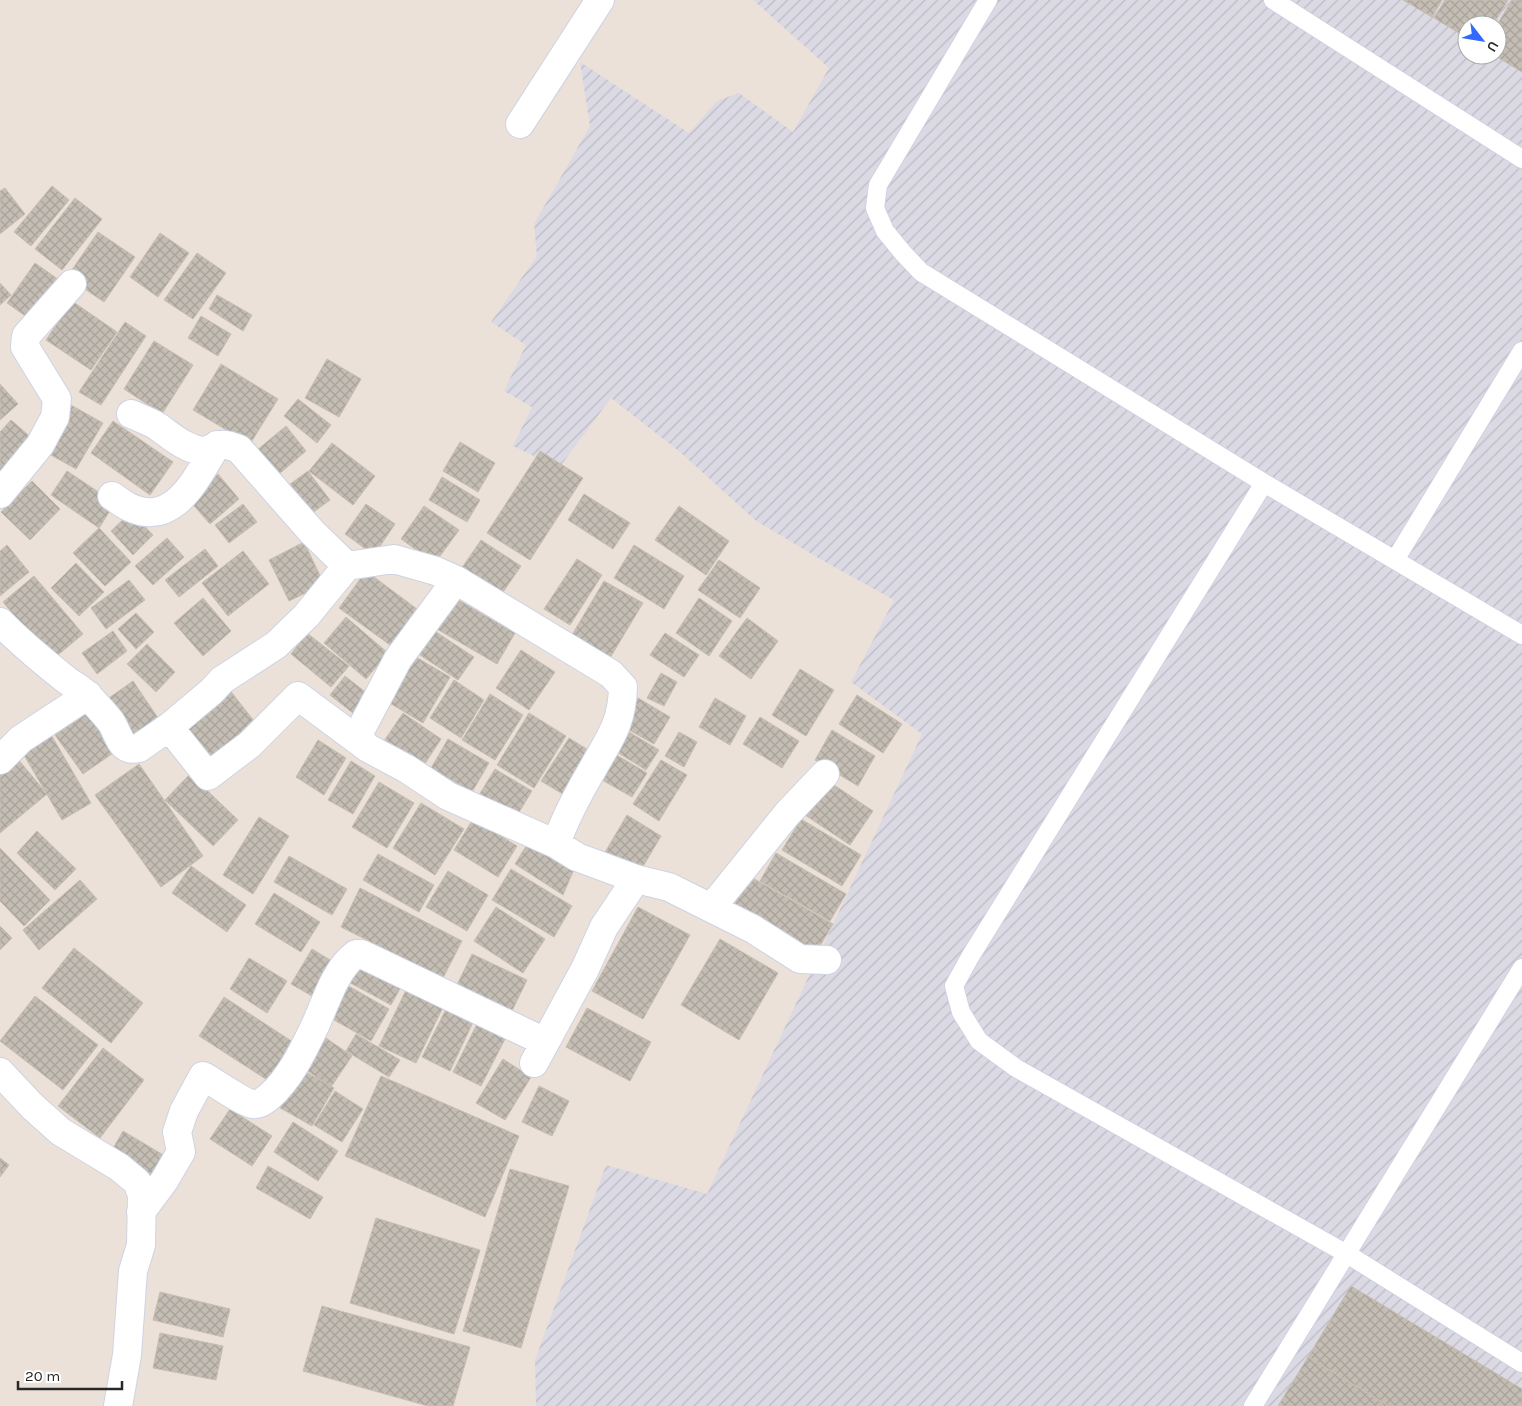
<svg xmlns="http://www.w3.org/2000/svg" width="1522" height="1406" font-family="Karla,sans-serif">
	<defs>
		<pattern id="industrial-furrows" width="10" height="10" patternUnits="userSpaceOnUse" patternTransform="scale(1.25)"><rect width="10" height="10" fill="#dbd9e3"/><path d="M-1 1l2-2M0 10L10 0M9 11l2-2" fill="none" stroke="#bcbac3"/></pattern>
		<pattern id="building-cross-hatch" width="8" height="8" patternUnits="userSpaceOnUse" patternTransform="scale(1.25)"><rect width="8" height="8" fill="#c3bdb4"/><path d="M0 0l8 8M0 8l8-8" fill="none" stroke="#a8a29b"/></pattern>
	</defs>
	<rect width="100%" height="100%" fill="#ece1d8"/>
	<path fill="url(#industrial-furrows)" fill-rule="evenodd" d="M 753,0 L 1522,0 L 1522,1406 L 536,1406 L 535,1360 L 606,1165 L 707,1194 L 922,734 L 851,682 L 894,600 L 820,559 L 755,520 L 680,452 L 611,398 L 559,468 L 513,446 L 532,407 L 504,391 L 526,345 L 491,322 L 537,256 L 534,224 L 590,126 L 580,62 L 689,133 L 717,101 L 739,93 L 793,132 L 829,68 ZM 1467,25 L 1497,25 L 1497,55 L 1467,55 Z"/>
	<path fill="url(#building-cross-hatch)" stroke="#c7beb1" d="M 1403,0 L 1442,0 L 1432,17 Z
		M 1445,0 L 1508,0 L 1493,25 L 1467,25 L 1467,38 L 1434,18 Z
		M 1512,0 L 1522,0 L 1522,72 L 1494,55 L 1497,55 L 1497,25 Z
		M 52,186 L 69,200 L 31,246 L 14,232 Z
		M 5,188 L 25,214 L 0,234 L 0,191 Z
		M 75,198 L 102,219 L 62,270 L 35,249 Z
		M 98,232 L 135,257 L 104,302 L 67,277 Z
		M 160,233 L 189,253 L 158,297 L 130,277 Z
		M 197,253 L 226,273 L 193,319 L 164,300 Z
		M 35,263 L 62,282 L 34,322 L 7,303 Z
		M 0,283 L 11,295 L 0,305 Z
		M 217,295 L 252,315 L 243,331 L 209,309 Z
		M 72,301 L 117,332 L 91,370 L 46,340 Z
		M 201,316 L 231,334 L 218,356 L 188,338 Z
		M 125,322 L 146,336 L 101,405 L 79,392 Z
		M 154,341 L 193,365 L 162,414 L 124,389 Z
		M 327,359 L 361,379 L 339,417 L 305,398 Z
		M 221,364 L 278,399 L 250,444 L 193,410 Z
		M 0,384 L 18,404 L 0,420 Z
		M 298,399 L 331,425 L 317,443 L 284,416 Z
		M 69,404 L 103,423 L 76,469 L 42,450 Z
		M 11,420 L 33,439 L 0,473 L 0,432 Z
		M 113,421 L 173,462 L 150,495 L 91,453 Z
		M 286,426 L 306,451 L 272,480 L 251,455 Z
		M 460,442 L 495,463 L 478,492 L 443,471 Z
		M 332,443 L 375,476 L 353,505 L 309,471 Z
		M 540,451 L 583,478 L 530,560 L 487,533 Z
		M 67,471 L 115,503 L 99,528 L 51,495 Z
		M 308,471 L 330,500 L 304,519 L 282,490 Z
		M 218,474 L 239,499 L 210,524 L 189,500 Z
		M 442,477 L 480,500 L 467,522 L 429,500 Z
		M 32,481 L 60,509 L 30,540 L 1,512 Z
		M 584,494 L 630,523 L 613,549 L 568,520 Z
		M 243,504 L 257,522 L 229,543 L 215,525 Z
		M 366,504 L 395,524 L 374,555 L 345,534 Z
		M 424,506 L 459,530 L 435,563 L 401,539 Z
		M 679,506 L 729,541 L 706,575 L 655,540 Z
		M 131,512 L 153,535 L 133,555 L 111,531 Z
		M 99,528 L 131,562 L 105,586 L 73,553 Z
		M 167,538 L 184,557 L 153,585 L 135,566 Z
		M 481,540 L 521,566 L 499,598 L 459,572 Z
		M 304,542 L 324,584 L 289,601 L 269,560 Z
		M 7,545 L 29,572 L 0,596 L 0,551 Z
		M 634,545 L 684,576 L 664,609 L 614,578 Z
		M 205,549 L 218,566 L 179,597 L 165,580 Z
		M 243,551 L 269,584 L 228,616 L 202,583 Z
		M 577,559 L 602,575 L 570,625 L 544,609 Z
		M 719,560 L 760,588 L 740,618 L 698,590 Z
		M 76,563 L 104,592 L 79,616 L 51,588 Z
		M 366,571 L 417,609 L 390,645 L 339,608 Z
		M 34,576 L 83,634 L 52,660 L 3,602 Z
		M 129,580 L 145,600 L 106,629 L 91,608 Z
		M 604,581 L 643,603 L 607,663 L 569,640 Z
		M 203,598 L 231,631 L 203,656 L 174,623 Z
		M 455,598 L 515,633 L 497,664 L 437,629 Z
		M 699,598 L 732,621 L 709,656 L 676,633 Z
		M 136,613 L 154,632 L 136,649 L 118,629 Z
		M 346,617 L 388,653 L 366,679 L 324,643 Z
		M 747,618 L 778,641 L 751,679 L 719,656 Z
		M 430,628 L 474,657 L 458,680 L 414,651 Z
		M 113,631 L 127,651 L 97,674 L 82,653 Z
		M 307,633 L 349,666 L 331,687 L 291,654 Z
		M 665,633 L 699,655 L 684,677 L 650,655 Z
		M 147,644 L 175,672 L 156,692 L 127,664 Z
		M 521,650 L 555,672 L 529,710 L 496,688 Z
		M 409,653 L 450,677 L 423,723 L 383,699 Z
		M 800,669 L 834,690 L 806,736 L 772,715 Z
		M 661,673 L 677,682 L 664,706 L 647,698 Z
		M 345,676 L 373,698 L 358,717 L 330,695 Z
		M 454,680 L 484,700 L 461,738 L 430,718 Z
		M 133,681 L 158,718 L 132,737 L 106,700 Z
		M 229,689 L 257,725 L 209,763 L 181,727 Z
		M 490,694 L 523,715 L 495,760 L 462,740 Z
		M 857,695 L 902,724 L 883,753 L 839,724 Z
		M 638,698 L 670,717 L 654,744 L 622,726 Z
		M 715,698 L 746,716 L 730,745 L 699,727 Z
		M 92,710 L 119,749 L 83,774 L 55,735 Z
		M 403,713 L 441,739 L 419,773 L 380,747 Z
		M 529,713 L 566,736 L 534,788 L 497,765 Z
		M 760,717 L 799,741 L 782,768 L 743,744 Z
		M 624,729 L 659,750 L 646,770 L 612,749 Z
		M 832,730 L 875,756 L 858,786 L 815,760 Z
		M 679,732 L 697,742 L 684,767 L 665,756 Z
		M 50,733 L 91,803 L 62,820 L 21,750 Z
		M 569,738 L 593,753 L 566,796 L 541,781 Z
		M 448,739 L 489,763 L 472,792 L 431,768 Z
		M 318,740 L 346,758 L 324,795 L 296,777 Z
		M 610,751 L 647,773 L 632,797 L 595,776 Z
		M 17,758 L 47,794 L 0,833 L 0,772 Z
		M 661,760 L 687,775 L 659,821 L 633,804 Z
		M 351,761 L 375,776 L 353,814 L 328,800 Z
		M 139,764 L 203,856 L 161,887 L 95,795 Z
		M 495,769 L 532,791 L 516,817 L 479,795 Z
		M 190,774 L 238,820 L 213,846 L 165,800 Z
		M 825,779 L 873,811 L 850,845 L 802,813 Z
		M 379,782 L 414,803 L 387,848 L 352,827 Z
		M 421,803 L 464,829 L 435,875 L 393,848 Z
		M 627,815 L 661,836 L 638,875 L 604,854 Z
		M 259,817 L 289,836 L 253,894 L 223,875 Z
		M 473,819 L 517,846 L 498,877 L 454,850 Z
		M 801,819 L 861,855 L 842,886 L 782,850 Z
		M 37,831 L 76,869 L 55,890 L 17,853 Z
		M 531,838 L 575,867 L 563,895 L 515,864 Z
		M 0,848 L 50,900 L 24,926 L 0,901 Z
		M 776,853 L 846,894 L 830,921 L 760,881 Z
		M 378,854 L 434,885 L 419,912 L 363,880 Z
		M 289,856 L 347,889 L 332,915 L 274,882 Z
		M 191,866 L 246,905 L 227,932 L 172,893 Z
		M 511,869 L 572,906 L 554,937 L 492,900 Z
		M 448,871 L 488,895 L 467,931 L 426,907 Z
		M 744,873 L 833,924 L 814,956 L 725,904 Z
		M 80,880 L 97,899 L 39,950 L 23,930 Z
		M 360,888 L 462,941 L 443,978 L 341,927 Z
		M 274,893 L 320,922 L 301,952 L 255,924 Z
		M 496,907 L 545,939 L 523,973 L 474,941 Z
		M 638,907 L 690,935 L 643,1019 L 592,991 Z
		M 0,926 L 12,938 L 0,950 Z
		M 720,939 L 778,973 L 739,1040 L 681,1005 Z
		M 74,948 L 143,1003 L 111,1043 L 42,988 Z
		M 312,949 L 340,966 L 319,1000 L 291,984 Z
		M 472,954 L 527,980 L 510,1015 L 455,989 Z
		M 249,958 L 287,981 L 267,1013 L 230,989 Z
		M 355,960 L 402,985 L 391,1005 L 345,980 Z
		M 345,984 L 389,1009 L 371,1041 L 327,1016 Z
		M 408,986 L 445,1003 L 416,1063 L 379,1046 Z
		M 35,996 L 98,1045 L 63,1090 L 0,1041 Z
		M 224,997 L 299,1046 L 275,1085 L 199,1036 Z
		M 448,1005 L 475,1018 L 450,1071 L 422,1057 Z
		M 587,1008 L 651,1042 L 630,1081 L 566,1047 Z
		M 478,1022 L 506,1037 L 481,1086 L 453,1072 Z
		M 356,1034 L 400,1060 L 389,1077 L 346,1051 Z
		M 323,1036 L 352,1056 L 331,1087 L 302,1067 Z
		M 103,1048 L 144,1080 L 100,1138 L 58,1106 Z
		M 503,1059 L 531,1077 L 505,1120 L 476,1103 Z
		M 297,1067 L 334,1088 L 312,1126 L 275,1105 Z
		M 381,1076 L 519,1136 L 485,1217 L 345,1156 Z
		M 539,1086 L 569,1101 L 552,1136 L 522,1122 Z
		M 335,1091 L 363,1109 L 342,1142 L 314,1125 Z
		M 230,1109 L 272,1136 L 252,1166 L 210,1139 Z
		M 293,1122 L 338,1151 L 318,1181 L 274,1152 Z
		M 123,1131 L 165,1156 L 153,1177 L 111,1152 Z
		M 0,1158 L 9,1165 L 0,1177 Z
		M 268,1166 L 323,1197 L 310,1219 L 256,1188 Z
		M 510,1169 L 569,1186 L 521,1348 L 463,1331 Z
		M 376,1218 L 480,1250 L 454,1334 L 350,1303 Z
		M 1351,1286 L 1522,1389 L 1522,1406 L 1389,1406 L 1308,1357 Z
		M 160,1292 L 230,1309 L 223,1337 L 153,1320 Z
		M 322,1306 L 470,1347 L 453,1406 L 428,1406 L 303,1371 Z
		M 160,1333 L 223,1346 L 216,1380 L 153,1368 Z
		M 1308,1357 L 1389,1406 L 1278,1406 Z"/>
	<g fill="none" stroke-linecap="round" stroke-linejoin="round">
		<g stroke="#cdd3e3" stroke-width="20">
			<path id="lane" d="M 988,0 L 878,185 L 875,208 L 885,231 L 903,253 L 921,272 L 1264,483 L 970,957 L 954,986 L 961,1012 L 979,1041 L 1016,1068 L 1347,1254 L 1522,1363
				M 1273,0 L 1522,159
				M 1264,483 L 1522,635
				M 1395,560 L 1522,351
				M 1253,1406 L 1522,968"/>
		</g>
		<g stroke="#cdd3e3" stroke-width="30">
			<path id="street" d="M 520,124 L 600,0
				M 131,414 C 140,418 149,421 157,426 C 174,438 184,448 205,452 C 219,443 224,443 239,449 L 312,532 L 347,566
				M 0,494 L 40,445 L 55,417 L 57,399 L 25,347 L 26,336 L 72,284
				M 112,496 C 118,500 123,504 129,507 C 175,529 197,476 217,445
				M 456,580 L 398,659 L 360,731 L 361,742 L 368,748 L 407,769 L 448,796 L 556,844 L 577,857 L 636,879 L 669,887 L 753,929 L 800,959 L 827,960
				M 0,622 C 20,642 41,660 64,678 C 72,685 84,690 91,699 C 98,707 105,714 111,722 C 119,734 120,753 139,748 L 169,727 L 208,776 L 249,745 L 298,696 L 368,748
				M 169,727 L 212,691 L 222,680 L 276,645 L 306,616 L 347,566 L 394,559 L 436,571 L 456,580 L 611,674 L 623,687 C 622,725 609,739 592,770 C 578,794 565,818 556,844
				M 0,760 L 21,739 L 88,695
				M 712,907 L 787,814 L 825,774
				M 534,1063 L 585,969 L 604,927 L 636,879
				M 0,1072 L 33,1107 L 61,1132 L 119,1167 L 137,1182 L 142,1195 L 141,1245 L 133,1271 L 127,1355 L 118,1406
				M 141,1212 L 164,1181 L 181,1152 L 177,1132 L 184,1111 L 203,1076 C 214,1082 244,1103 253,1104 C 260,1105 265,1100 270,1096 C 289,1079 302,1053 313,1030 C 325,1006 334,970 356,954 L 361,954 L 374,960 L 545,1042"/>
		</g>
		<use href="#lane" stroke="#fff" stroke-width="18"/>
		<use href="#street" stroke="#fff" stroke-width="28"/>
	</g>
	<g transform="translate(1482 40) rotate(121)"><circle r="24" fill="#ffffff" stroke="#a9a9a9"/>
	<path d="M0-4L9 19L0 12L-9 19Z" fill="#326aff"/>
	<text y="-8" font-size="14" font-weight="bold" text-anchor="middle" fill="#282828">U</text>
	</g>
	<path d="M18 1381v8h104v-8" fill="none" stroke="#282828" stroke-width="2.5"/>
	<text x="25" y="1381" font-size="15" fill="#282828" stroke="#ffffff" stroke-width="4" paint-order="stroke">20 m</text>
</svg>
